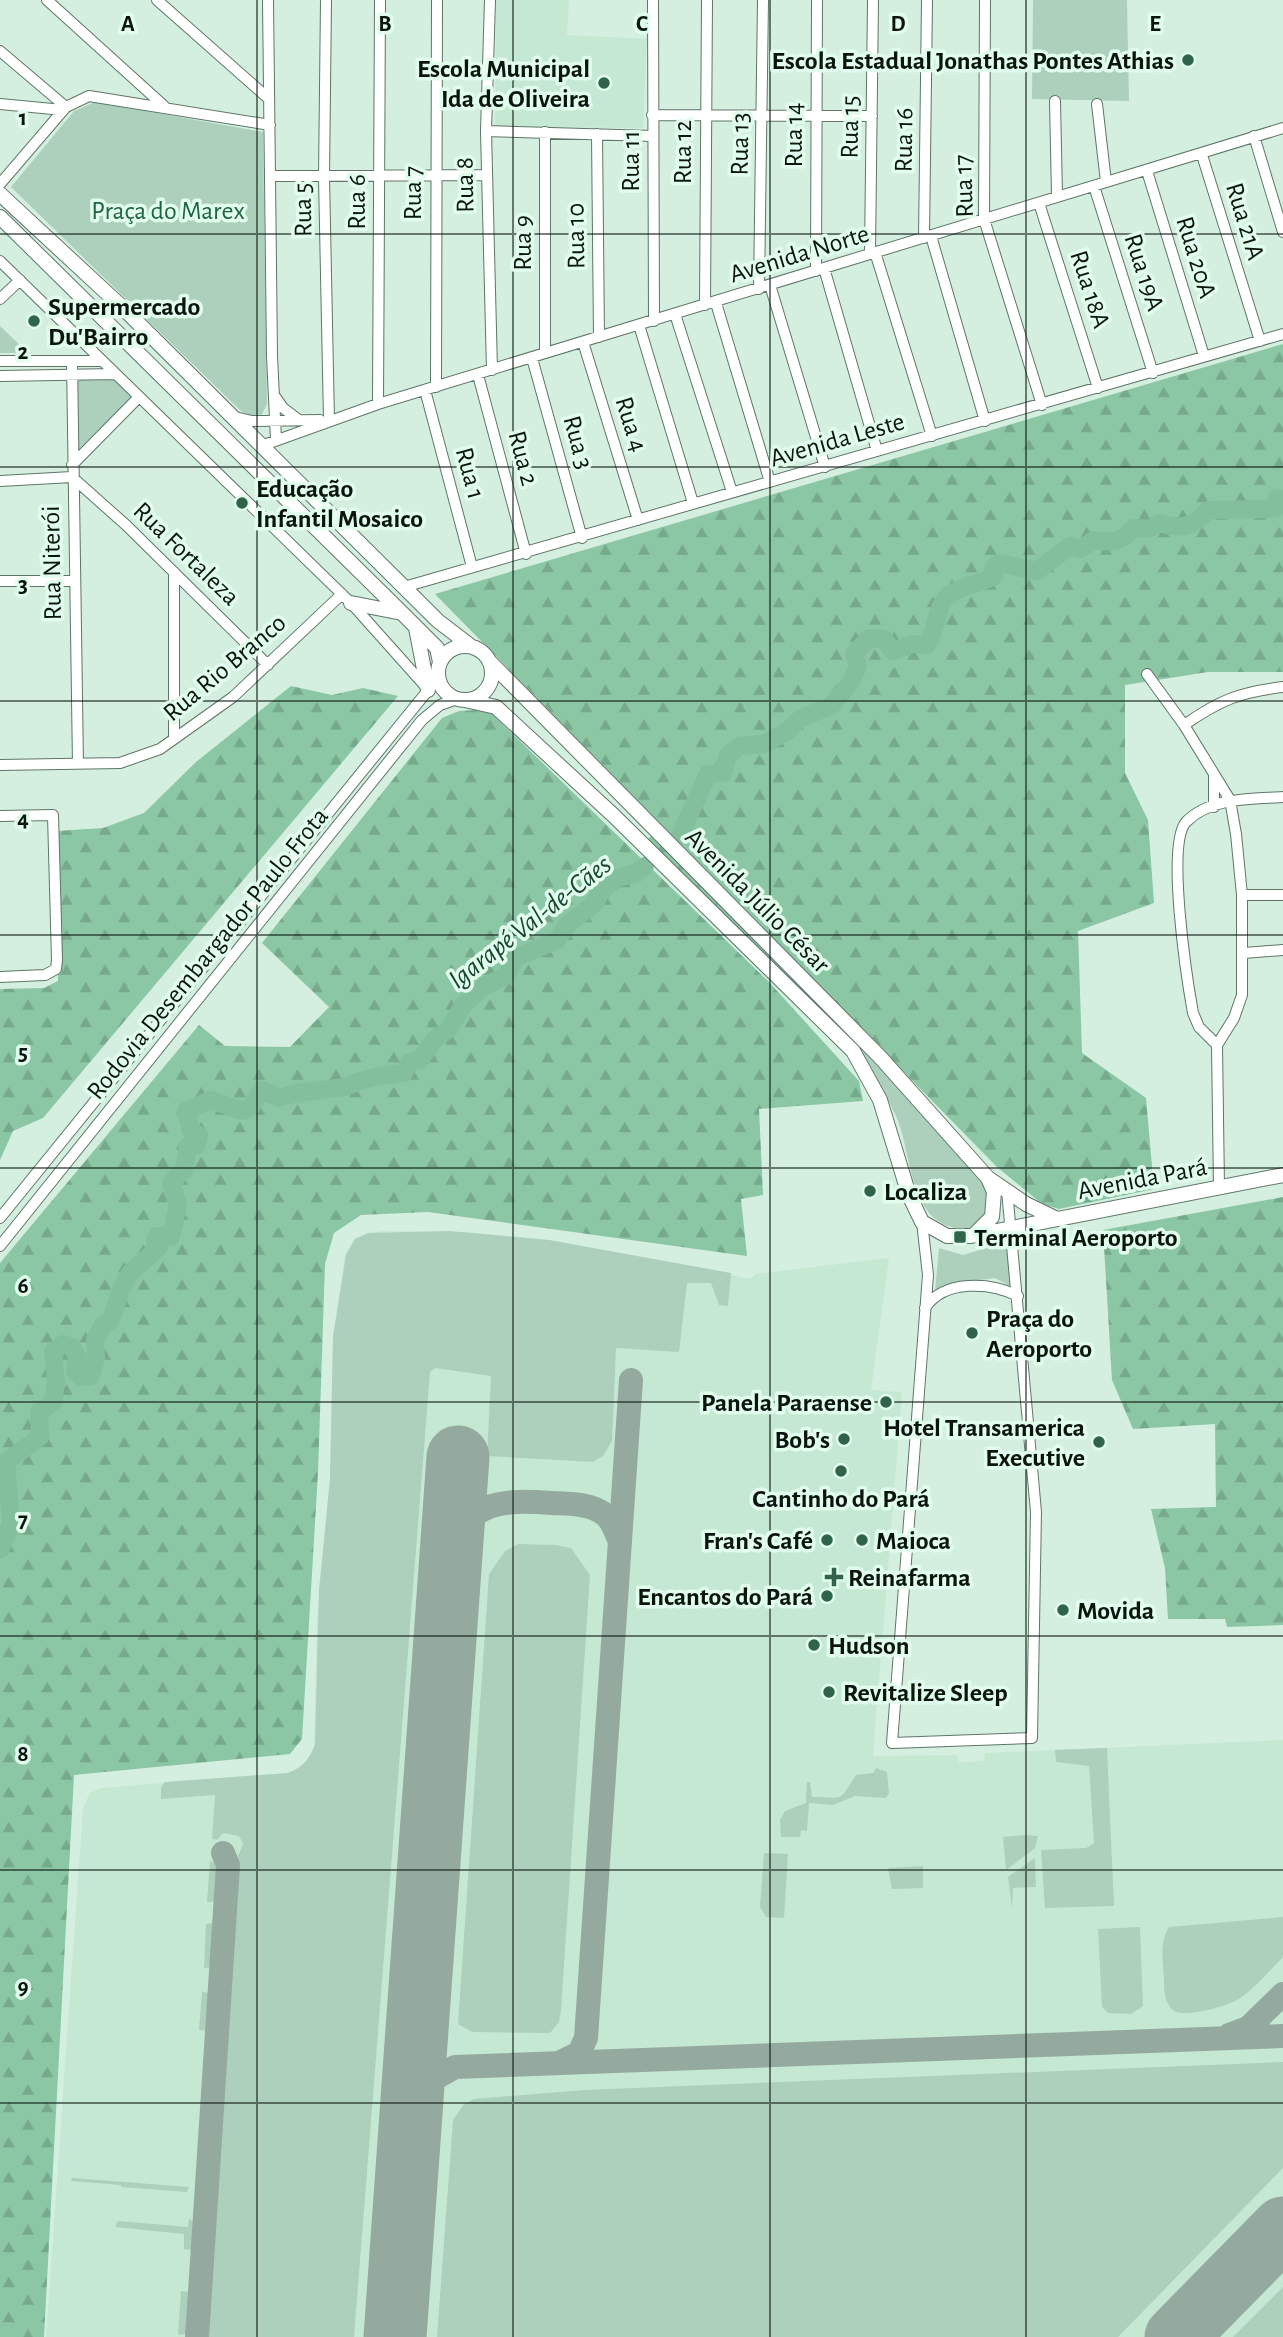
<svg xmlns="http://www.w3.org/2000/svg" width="1283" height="2337" font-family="'Alegreya Sans',sans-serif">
	<defs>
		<pattern id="forest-firs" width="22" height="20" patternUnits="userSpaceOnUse" patternTransform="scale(1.75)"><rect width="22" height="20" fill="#8bc6a5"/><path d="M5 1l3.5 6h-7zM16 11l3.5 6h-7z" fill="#77a98d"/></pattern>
	</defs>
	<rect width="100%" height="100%" fill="#d4efdf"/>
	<path fill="#c5e8d3" d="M 496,0 L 569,0 L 567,35 L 647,39 L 643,128 L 495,127 Z
		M 381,1231 L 466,1232 L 549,1240 L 751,1279 L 755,1274 L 889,1258 L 871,1390 L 902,1392 L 873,1756 L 957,1755 L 959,1762 L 984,1761 L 985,1753 L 1283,1740 L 1283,2337 L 46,2337 L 83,1808 L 90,1793 L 101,1788 L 287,1773 L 298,1769 L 310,1756 L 314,1745 L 317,1620 L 330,1480 L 333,1337 L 345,1255 L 355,1238 Z"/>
	<path fill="#acd0bb" d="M 1033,0 L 1127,0 L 1129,101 L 1032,99 Z
		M 95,102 L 263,132 L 267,404 L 262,414 L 254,416 L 242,412 L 11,187 L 74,111 Z
		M 0,326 L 28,353 L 0,353 Z
		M 113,379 L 132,397 L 77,451 L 77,380 Z
		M 852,1033 L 985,1183 L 990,1209 C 980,1223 975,1231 956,1228 C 908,1220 912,1151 896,1116 C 883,1088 867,1062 850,1037 Z
		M 449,1231 L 549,1240 L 731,1273 L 728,1306 L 719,1305 L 711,1283 L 687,1283 L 679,1352 L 616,1348 L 612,1441 L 603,1456 L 593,1462 L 487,1456 L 491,1376 L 435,1368 L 430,1372 L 354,2337 L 206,2337 L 238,1856 L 243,1844 L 239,1836 L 223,1833 L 217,1840 L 212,1839 L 215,1795 L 161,1799 L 161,1787 L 165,1782 L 288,1773 C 303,1767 309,1760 315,1745 L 319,1590 L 330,1479 L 333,1337 L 346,1255 L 355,1239 L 368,1233 Z
		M 1008,1235 L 1013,1288 L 995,1278 L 948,1284 L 935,1291 L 939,1248 L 963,1255 L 986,1248 L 996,1237 Z
		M 518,1544 L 555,1545 L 571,1548 L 590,1575 L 561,2010 L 559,2022 L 550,2033 L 472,2032 L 458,2024 L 489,1574 L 505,1551 Z
		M 1107,1748 L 1114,1906 L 1045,1908 L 1041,1850 L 1086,1848 L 1094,1843 L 1089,1766 L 1056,1762 L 1055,1750 Z
		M 876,1768 L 887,1772 L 889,1793 L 886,1798 L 855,1796 L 833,1805 L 809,1803 L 807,1831 L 801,1830 L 800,1837 L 781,1837 L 780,1820 L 785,1811 L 806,1803 L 807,1782 L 810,1782 L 812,1797 C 846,1797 837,1804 856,1775 L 873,1773 Z
		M 1026,1835 L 1038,1836 L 1035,1848 L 1006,1870 L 1003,1837 Z
		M 764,1853 L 788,1854 L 784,1918 L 766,1917 L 760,1907 Z
		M 1035,1858 L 1036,1887 L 1013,1888 L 1012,1908 L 1008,1877 Z
		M 210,1861 L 219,1864 L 217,1901 L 207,1902 Z
		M 923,1866 L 923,1888 L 892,1889 L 888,1868 Z
		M 1283,1917 L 1283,1957 C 1269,1971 1256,1987 1240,1998 C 1228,2006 1184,2019 1173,2010 C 1164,2003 1164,1989 1164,1979 C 1163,1960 1159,1944 1169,1927 Z
		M 213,1923 L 212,1967 L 204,1968 L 206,1924 Z
		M 1140,1927 L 1143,2006 L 1131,2014 L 1108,2013 L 1102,2007 L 1098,1929 Z
		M 202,1992 L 209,1993 L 211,1997 L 207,2031 L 199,2030 Z
		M 1283,2062 L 1283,2168 L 1118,2337 L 437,2337 L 453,2120 L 464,2104 L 474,2099 L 584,2090 Z
		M 72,2178 L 189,2187 L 187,2192 L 121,2187 L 121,2185 L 71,2181 Z
		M 189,2218 L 195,2224 L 192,2250 L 184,2249 L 184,2234 L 115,2227 L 118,2221 L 188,2227 Z
		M 1283,2287 L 1283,2337 L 1233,2337 Z
		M 181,2291 L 189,2292 L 187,2334 L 178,2335 Z"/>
	<path fill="url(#forest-firs)" d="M 1283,344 L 1283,672 L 1208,672 L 1125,685 L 1125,773 L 1148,820 L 1154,903 L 1078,931 L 1082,1053 L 1146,1098 L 1154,1189 L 1059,1209 L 1042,1204 L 997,1167 L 435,594 Z
		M 291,686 L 332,695 L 363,688 L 398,696 L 43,1118 L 13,1131 L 0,1160 L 0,989 L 44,988 L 58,981 L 57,831 L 103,828 L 144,813 L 196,762 Z
		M 476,710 L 492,714 L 768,981 L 859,1081 L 863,1101 L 759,1109 L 763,1195 L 741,1199 L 747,1256 L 428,1212 L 361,1215 L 334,1233 L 325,1264 L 318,1473 L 302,1739 L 290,1754 L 74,1775 L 44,2337 L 0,2337 L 0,1263 L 199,1025 L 225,1046 L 290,1047 L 329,1007 L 262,943 L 442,718 L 459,711 Z
		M 652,835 L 847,1029 L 843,1032 L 647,840 Z
		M 1283,1197 L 1283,1625 L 1227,1627 L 1225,1619 L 1168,1619 L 1165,1568 L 1151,1509 L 1216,1507 L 1215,1424 L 1133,1429 L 1112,1380 L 1103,1230 Z"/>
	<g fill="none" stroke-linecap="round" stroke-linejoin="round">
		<path stroke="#83be9d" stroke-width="18" d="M 680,835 L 708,774 L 723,773 L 728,755 L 740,746 L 763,744 L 785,733 L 801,718 L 831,706 L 851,682 L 858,666 L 854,654 L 869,638 L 884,639 L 893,651 L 912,644 L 927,645 C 937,631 935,606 949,595 C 962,585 981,584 994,576 L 993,568 L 998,563 L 1037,571 L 1070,546 L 1081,549 L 1094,540 C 1111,543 1122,543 1133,528 L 1148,529 L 1160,523 C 1182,530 1193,527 1208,510 L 1275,509 L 1277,498 L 1283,500
			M 0,1550 L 11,1524 L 6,1462 L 40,1437 L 39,1412 L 53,1402 L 56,1382 L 53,1351 L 63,1344 L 72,1347 L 77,1357 L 75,1371 L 81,1377 L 91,1376 L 96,1357 L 95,1340 L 103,1325 L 111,1320 L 122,1287 L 130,1273 L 159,1247 L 155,1241 L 157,1236 L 171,1237 L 178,1205 L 171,1183 L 184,1170 L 188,1146 L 197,1145 L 199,1135 L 191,1131 L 186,1111 L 210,1100 L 243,1111 L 251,1107 L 262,1090 L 279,1098 C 295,1091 326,1090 344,1087 C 350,1086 355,1082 360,1081 C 373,1077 390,1074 404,1073 L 409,1062 L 420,1060 L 435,1039 L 449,1029 L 463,1005 L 486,985 L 506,976 L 515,958 L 557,940 L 567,925 L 594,904 L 603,889 L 618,878 L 637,873 L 645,866"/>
		<path stroke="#94aa9e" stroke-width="24" d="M 450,1551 C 469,1499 505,1500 552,1503 C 569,1504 589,1503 604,1514 C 613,1521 616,1532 620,1542
			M 1229,2035 L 1248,2028 L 1283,1994
			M 559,2063 L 579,2053 L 586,2038 L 631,1380
			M 411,2104 L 430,2081 L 455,2067 L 1283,2036
			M 197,2337 L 228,1865 L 223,1853"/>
		<path stroke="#94aa9e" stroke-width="63" d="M 395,2337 L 458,1457
			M 1176,2337 L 1283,2228"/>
		<g stroke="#5e7668" stroke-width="12">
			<path id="minor" d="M 47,0 L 164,106
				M 157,0 L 269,99
				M 268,0 L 272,356 L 276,440
				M 326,0 L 324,177 L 329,420
				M 490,0 L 486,131 L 492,370
				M 653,0 L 654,321
				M 985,0 L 984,219 L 1042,405
				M 0,51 L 66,107
				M 1055,101 L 1057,196
				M 0,104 L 63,110
				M 1097,104 L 1106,182
				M 652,115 L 872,116
				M 486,131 L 652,136
				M 545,132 L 545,353
				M 597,134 L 599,337
				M 1254,136 L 1283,232
				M 1202,155 L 1260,341
				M 1147,171 L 1204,356
				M 271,176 L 487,175
				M 0,184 L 66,107 L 89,96 L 270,125
				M 1094,186 L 1153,373
				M 1039,203 L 1098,388
				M 931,236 L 985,421
				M 924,238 L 927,0
				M 875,252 L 932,436
				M 870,254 L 873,0
				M 0,261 L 351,603 L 426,687
				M 824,268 L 877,451
				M 816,271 L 817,0
				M 770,285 L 825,467
				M 759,289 L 763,0
				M 0,299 L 20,280
				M 716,303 L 770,482
				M 705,305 L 707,0
				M 675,314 L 732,492
				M 639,325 L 693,503
				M 583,342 L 638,520
				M 532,358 L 582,538
				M 0,361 L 100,361
				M 72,361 L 78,764
				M 478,375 L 526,554
				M 0,376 L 114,374
				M 436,387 L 437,0
				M 425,390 L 472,567
				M 274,395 L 283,408 L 299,420
				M 378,404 L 380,0
				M 235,417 L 252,421 L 320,420
				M 261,446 L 378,404 L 1283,128
				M 72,465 L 139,397
				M 0,481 L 72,477 L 126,525 L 268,665
				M 0,581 L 74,581
				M 404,587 L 1283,334
				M 1147,674 L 1184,725 L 1230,800 L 1236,834 L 1242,895 L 1242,995 L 1234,1018 L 1217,1045 L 1219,1188
				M 1184,725 C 1220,700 1240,692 1283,687
				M 174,738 L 174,572
				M 0,765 L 120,763 L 160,749 L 233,697 L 342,594
				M 1214,807 L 1214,775
				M 0,816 L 53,815 L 57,960 L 56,969 L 45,975 L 0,977
				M 1242,895 L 1283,895
				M 1244,953 L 1283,950
				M 1217,1045 L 1199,1027 L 1193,1013 C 1187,980 1166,844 1186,822 C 1210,797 1252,799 1283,797
				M 0,1218 L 438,678
				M 922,1222 L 928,1275 L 892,1743 L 1032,1738 L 1036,1512 L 1007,1190
				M 0,1246 L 422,720 L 440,705 L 457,699
				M 925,1308 C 944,1279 991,1282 1018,1296"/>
		</g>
		<g stroke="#5e7668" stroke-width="16">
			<path id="major" d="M 0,194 L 122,307 L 438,621 L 472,647
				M 0,217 L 402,613 L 437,648 L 440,662
				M 351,603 L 402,613
				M 416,628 L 428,690
				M438 673a27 27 0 1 1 54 0a27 27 0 1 1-54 0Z
				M 489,661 L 880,1057 L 988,1178 L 1026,1204 L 1057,1219
				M 465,700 L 496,707 L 613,815 L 853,1051 L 880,1100 L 909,1195 L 922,1222 L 947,1236 L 971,1236 L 1283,1175
				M 975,1234 L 992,1217 L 994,1192 L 988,1178"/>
		</g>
		<use href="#minor" stroke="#fff" stroke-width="10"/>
		<use href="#major" stroke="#fff" stroke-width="14"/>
	</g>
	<path fill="none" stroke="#0b1510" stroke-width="2" stroke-opacity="0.55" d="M 257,0 L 257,2337M 513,0 L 513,2337M 770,0 L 770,2337M 1026,0 L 1026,2337M 0,234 L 1283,234M 0,467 L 1283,467M 0,701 L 1283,701M 0,935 L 1283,935M 0,1168 L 1283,1168M 0,1402 L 1283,1402M 0,1636 L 1283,1636M 0,1870 L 1283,1870M 0,2103 L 1283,2103"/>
	<g fill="#30644a" stroke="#e1fdec" stroke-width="2.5">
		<circle cx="1188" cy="60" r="7"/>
		<circle cx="604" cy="83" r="7"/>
		<circle cx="34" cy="321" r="7"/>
		<circle cx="242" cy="503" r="7"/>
		<circle cx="870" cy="1191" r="7"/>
		<rect x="953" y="1230" width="14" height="14" rx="3.5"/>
		<circle cx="972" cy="1333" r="7"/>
		<circle cx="886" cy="1402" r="7"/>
		<circle cx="844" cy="1439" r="7"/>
		<circle cx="1099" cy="1442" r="7"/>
		<circle cx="841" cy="1471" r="7"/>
		<circle cx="827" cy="1540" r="7"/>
		<circle cx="862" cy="1540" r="7"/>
		<path d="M830.5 1566.5h7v7h7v7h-7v7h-7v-7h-7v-7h7z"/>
		<circle cx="827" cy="1596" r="7"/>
		<circle cx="1063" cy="1610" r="7"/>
		<circle cx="814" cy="1645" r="7"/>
		<circle cx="829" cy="1692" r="7"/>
	</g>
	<g text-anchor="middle" stroke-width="7" stroke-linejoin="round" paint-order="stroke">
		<g font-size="26" font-weight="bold" fill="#0b1510" stroke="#e1fdec" text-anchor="start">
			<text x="1174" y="69" text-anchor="end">Escola Estadual Jonathas Pontes Athias</text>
			<text x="590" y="77" text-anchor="end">Escola Municipal<tspan x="590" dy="30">Ida de Oliveira</tspan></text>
			<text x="48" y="315">Supermercado<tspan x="48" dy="30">Du'Bairro</tspan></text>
			<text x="256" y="497">Educação<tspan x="256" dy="30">Infantil Mosaico</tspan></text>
			<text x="884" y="1200">Localiza</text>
			<text x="974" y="1246">Terminal Aeroporto</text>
			<text x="986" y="1327">Praça do<tspan x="986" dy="30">Aeroporto</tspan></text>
			<text x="872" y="1411" text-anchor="end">Panela Paraense</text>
			<text x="1085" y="1436" text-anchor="end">Hotel Transamerica<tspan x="1085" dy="30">Executive</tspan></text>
			<text x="830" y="1448" text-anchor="end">Bob's</text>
			<text x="841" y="1507" text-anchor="middle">Cantinho do Pará</text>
			<text x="813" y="1549" text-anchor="end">Fran's Café</text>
			<text x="876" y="1549">Maioca</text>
			<text x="848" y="1586">Reinafarma</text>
			<text x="813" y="1605" text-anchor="end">Encantos do Pará</text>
			<text x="1077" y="1619">Movida</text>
			<text x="828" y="1654">Hudson</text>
			<text x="843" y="1701">Revitalize Sleep</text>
		</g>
		<g font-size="26" fill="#0b1510" stroke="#e1fdec">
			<text transform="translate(849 127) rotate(-89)" y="9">Rua 15</text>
			<text transform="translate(793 135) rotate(-90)" y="9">Rua 14</text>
			<text transform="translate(903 140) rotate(-89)" y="9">Rua 16</text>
			<text transform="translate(739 144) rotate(-89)" y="9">Rua 13</text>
			<text transform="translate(682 152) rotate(-90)" y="9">Rua 12</text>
			<text transform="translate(630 161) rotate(-90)" y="9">Rua 11</text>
			<text transform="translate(464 185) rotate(-91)" y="9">Rua 8</text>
			<text transform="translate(963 186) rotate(-92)" y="9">Rua 17</text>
			<text transform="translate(412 193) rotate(-90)" y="9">Rua 7</text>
			<text transform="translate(356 202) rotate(-90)" y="9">Rua 6</text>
			<text transform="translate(302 210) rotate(-91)" y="9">Rua 5</text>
			<text transform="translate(1246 221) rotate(73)" y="9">Rua 21A</text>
			<text transform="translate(575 236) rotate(-91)" y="9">Rua 10</text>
			<text transform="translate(522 243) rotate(-90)" y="9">Rua 9</text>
			<text transform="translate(799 253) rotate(-17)" y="9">Avenida Norte</text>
			<text transform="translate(1197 257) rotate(73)" y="9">Rua 20A</text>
			<text transform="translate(1145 272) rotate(72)" y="9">Rua 19A</text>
			<text transform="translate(1091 289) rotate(72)" y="9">Rua 18A</text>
			<text transform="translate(632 424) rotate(73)" y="9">Rua 4</text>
			<text transform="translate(837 439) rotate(-16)" y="9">Avenida Leste</text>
			<text transform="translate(579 442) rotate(75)" y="9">Rua 3</text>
			<text transform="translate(524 458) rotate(75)" y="9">Rua 2</text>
			<text transform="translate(471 473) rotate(75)" y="9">Rua 1</text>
			<text transform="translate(187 553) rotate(44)" y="9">Rua Fortaleza</text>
			<text transform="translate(51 563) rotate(-91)" y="9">Rua Niterói</text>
			<text transform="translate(224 667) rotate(-40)" y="9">Rua Rio Branco</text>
			<text transform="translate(758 900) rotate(45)" y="9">Avenida Júlio César</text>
			<text transform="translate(207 953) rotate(-51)" y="9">Rodovia Desembargador Paulo Frota</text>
			<text transform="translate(1142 1178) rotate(-11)" y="9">Avenida Pará</text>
		</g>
		<g font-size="26" fill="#1f6343" stroke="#e1fdec">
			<text x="168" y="219">Praça do Marex</text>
		</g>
		<g font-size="28" font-style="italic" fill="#184630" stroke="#e1fdec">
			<text transform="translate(529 921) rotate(-38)" y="10">Igarapé Val-de-Cães</text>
		</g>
	</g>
	<g font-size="23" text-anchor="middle" font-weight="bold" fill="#0b1510" stroke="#e1fdec" stroke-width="7" stroke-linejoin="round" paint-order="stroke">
		<text x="128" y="31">A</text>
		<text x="385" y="31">B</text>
		<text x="642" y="31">C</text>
		<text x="898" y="31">D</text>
		<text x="1155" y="31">E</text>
		<text x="23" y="125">1</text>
		<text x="23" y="359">2</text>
		<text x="23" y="592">3</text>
		<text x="23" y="826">4</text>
		<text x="23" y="1060">5</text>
		<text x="23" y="1293">6</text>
		<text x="23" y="1527">7</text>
		<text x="23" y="1761">8</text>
		<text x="23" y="1994">9</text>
	</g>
</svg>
